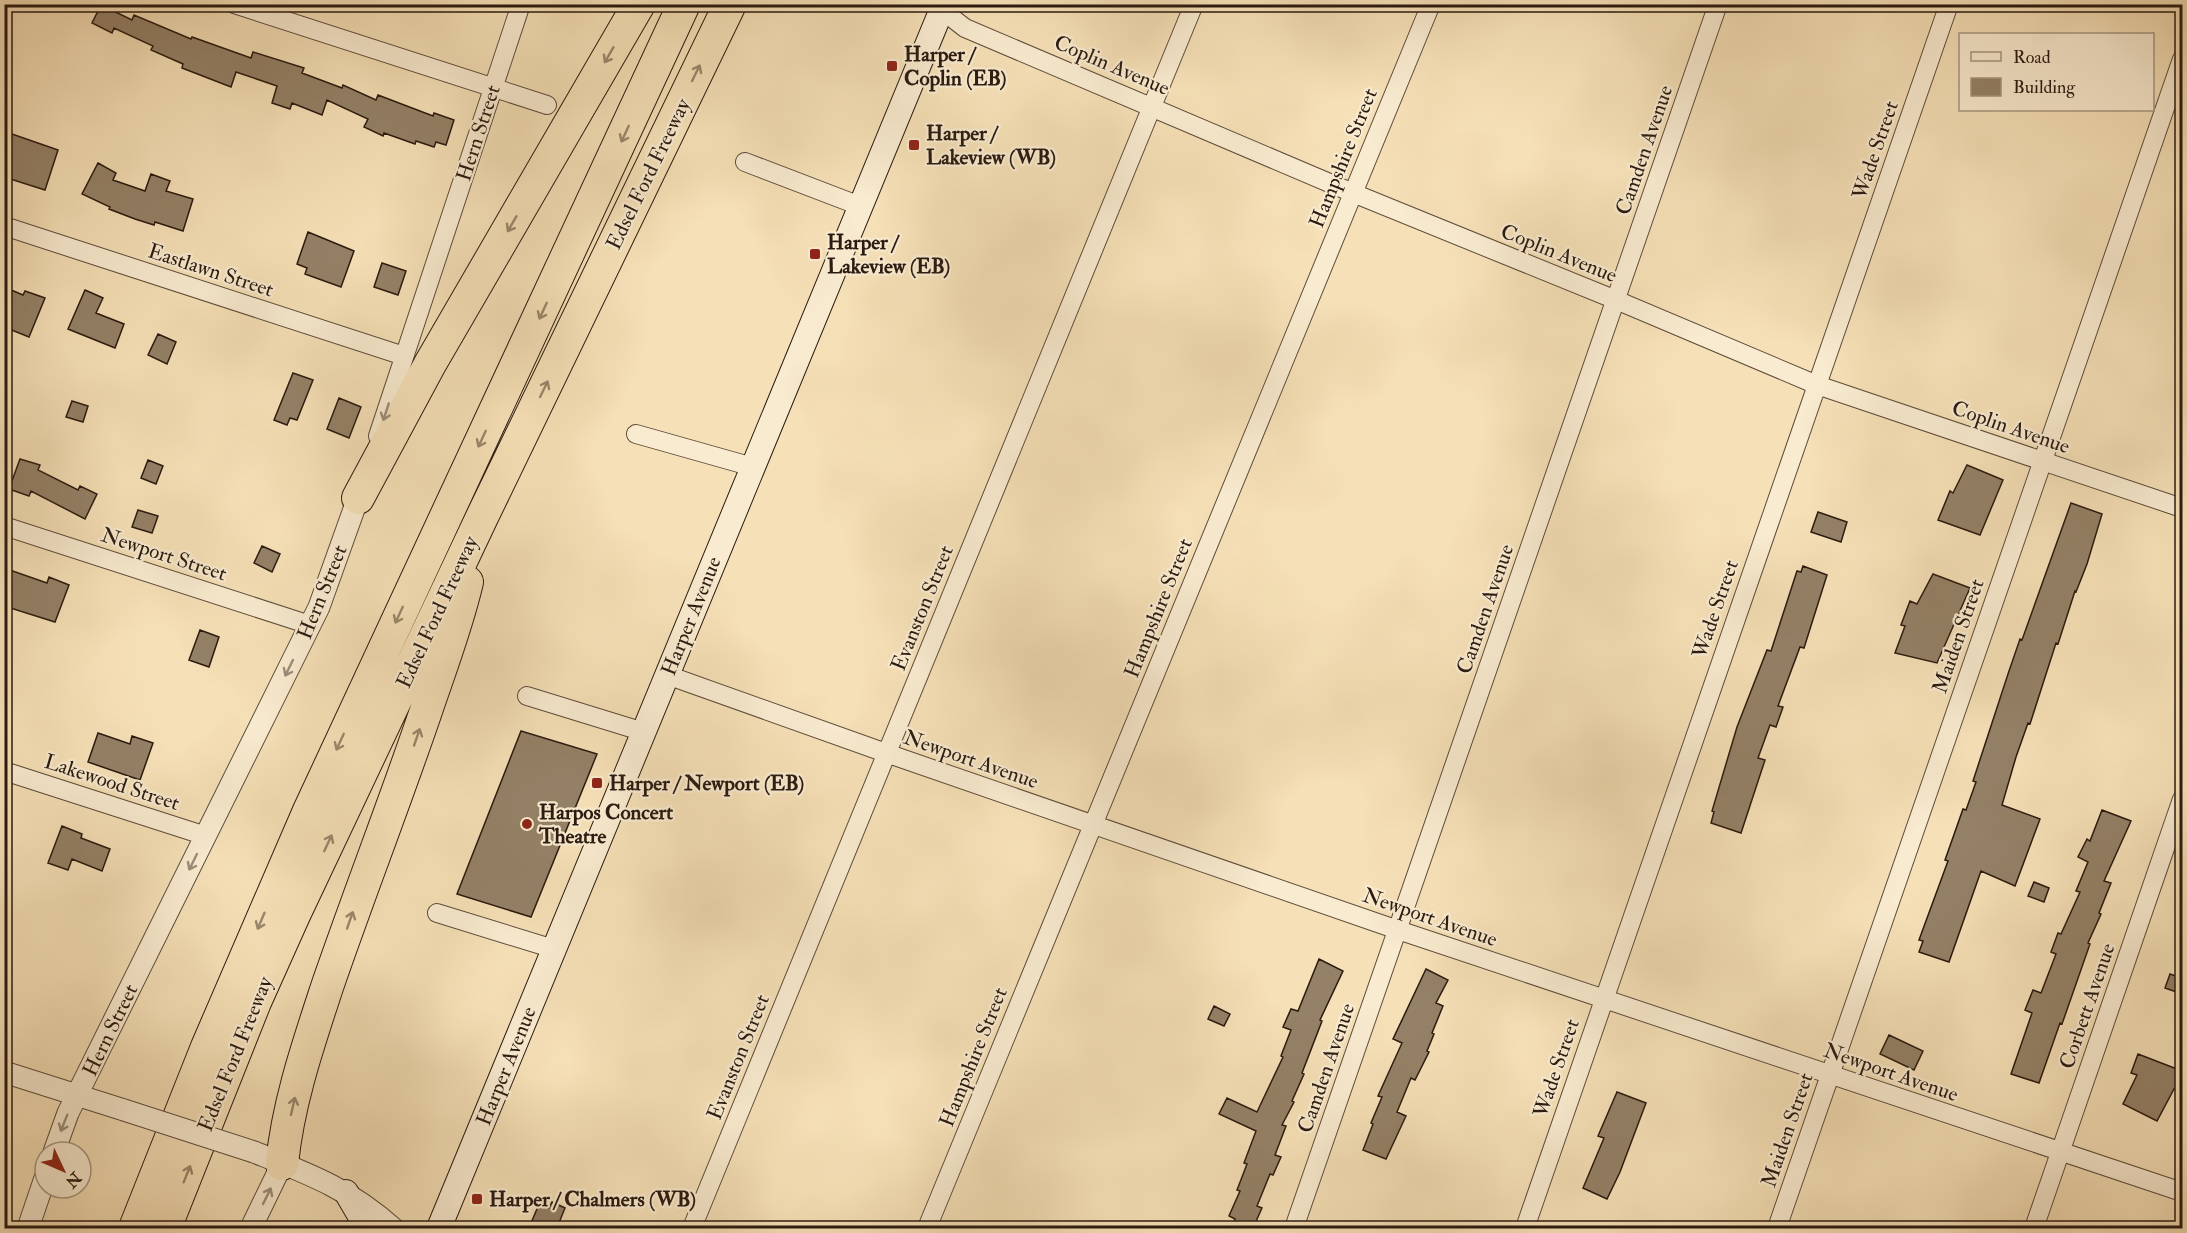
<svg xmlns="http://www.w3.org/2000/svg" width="2187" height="1233" font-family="'IM FELL Double Pica',serif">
	<rect width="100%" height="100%" fill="#f6e0b7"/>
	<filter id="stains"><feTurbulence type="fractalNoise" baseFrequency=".00333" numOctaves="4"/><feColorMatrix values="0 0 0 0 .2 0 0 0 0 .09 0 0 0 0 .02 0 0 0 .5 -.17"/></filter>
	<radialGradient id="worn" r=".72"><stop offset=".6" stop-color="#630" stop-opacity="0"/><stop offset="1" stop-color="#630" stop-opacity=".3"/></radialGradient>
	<path fill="#948167" stroke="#2a1a10" stroke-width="1.5" d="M 101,5 L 132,20 L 134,15 L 191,39 L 192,37 L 251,58 L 253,52 L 304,68 L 302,73 L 342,88 L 343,85 L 376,100 L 378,95 L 433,116 L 434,113 L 454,120 L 446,145 L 436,142 L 434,147 L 416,141 L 415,144 L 384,133 L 383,136 L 364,127 L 368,119 L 327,100 L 322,115 L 292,103 L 290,109 L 272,103 L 277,86 L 236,72 L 231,87 L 182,68 L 183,64 L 151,50 L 153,46 L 114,28 L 112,33 L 92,23 Z
		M 12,134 L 58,150 L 45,190 L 4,177 L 4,146 L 7,148 Z
		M 98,163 L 116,173 L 113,180 L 145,191 L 151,174 L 170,181 L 166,191 L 193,199 L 183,231 L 155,222 L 154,225 L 135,219 L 109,209 L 110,207 L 82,194 Z
		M 308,232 L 354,251 L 341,287 L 305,274 L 307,268 L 297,264 Z
		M 382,263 L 406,271 L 398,295 L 374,287 Z
		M 4,287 L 23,295 L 25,291 L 45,298 L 29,337 L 4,327 Z
		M 85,290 L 103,298 L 96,313 L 124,324 L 115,348 L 68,329 Z
		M 158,334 L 176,342 L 167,364 L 148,355 Z
		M 293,373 L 313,380 L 297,420 L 290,418 L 287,425 L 274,420 Z
		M 339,398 L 361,407 L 349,438 L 327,429 Z
		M 72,401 L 88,406 L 83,422 L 66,417 Z
		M 20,459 L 40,465 L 38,470 L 78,490 L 80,486 L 97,494 L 85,519 L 31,491 L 29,496 L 9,489 Z
		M 148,460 L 163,466 L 156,484 L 141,478 Z
		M 1967,465 L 2003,480 L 1980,535 L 1938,520 L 1950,491 L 1953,493 Z
		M 2071,503 L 2102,514 L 2087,564 L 2076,592 L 2075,591 L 2058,644 L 2056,643 L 2030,724 L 2028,723 L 2016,757 L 2002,805 L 2040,819 L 2015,886 L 1981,871 L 1949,962 L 1919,952 L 1923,941 L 1919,940 L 1948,861 L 1945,860 L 1963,809 L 1966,810 L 1976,782 L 1973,781 L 2008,674 L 2020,639 L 2022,640 Z
		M 138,510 L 158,516 L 152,533 L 132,527 Z
		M 1818,512 L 1847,522 L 1841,542 L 1811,532 Z
		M 262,546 L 280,554 L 272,572 L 254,563 Z
		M 1803,566 L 1827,575 L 1804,648 L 1800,647 L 1778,706 L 1783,707 L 1776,727 L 1770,725 L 1758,758 L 1765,760 L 1741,833 L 1711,823 L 1714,812 L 1712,811 L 1737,727 L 1767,650 L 1771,651 L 1797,571 L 1801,572 Z
		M 4,568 L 47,583 L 49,577 L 69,585 L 55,622 L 4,606 Z
		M 1933,574 L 1970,588 L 1937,663 L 1895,653 L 1905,626 L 1901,625 L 1910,601 L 1917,604 Z
		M 200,630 L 219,637 L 209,667 L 189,660 Z
		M 521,731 L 597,754 L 531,917 L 457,894 Z
		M 98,733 L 130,744 L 132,736 L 153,743 L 140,780 L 88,762 Z
		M 2102,810 L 2131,821 L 2104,881 L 2111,883 L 2099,913 L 2101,914 L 2088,943 L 2090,944 L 2062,1024 L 2060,1023 L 2039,1083 L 2011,1074 L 2032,1013 L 2025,1010 L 2033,990 L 2041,993 L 2056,954 L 2051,952 L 2058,933 L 2061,934 L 2080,892 L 2076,891 L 2088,862 L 2078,857 L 2087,839 L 2090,841 Z
		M 62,826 L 82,834 L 81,838 L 110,849 L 102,871 L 72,859 L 68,870 L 48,863 Z
		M 2034,882 L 2049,888 L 2044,902 L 2028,896 Z
		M 1319,959 L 1343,971 L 1320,1020 L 1322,1021 L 1302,1073 L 1304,1074 L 1292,1101 L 1294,1102 L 1282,1125 L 1286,1126 L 1275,1155 L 1281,1157 L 1273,1175 L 1270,1174 L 1257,1206 L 1262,1208 L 1253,1228 L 1232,1228 L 1235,1219 L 1229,1216 L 1240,1191 L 1237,1190 L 1247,1164 L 1244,1163 L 1256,1131 L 1219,1114 L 1227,1098 L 1257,1112 L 1283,1057 L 1281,1056 L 1291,1030 L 1283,1027 L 1291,1009 L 1298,1011 Z
		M 1426,969 L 1448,980 L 1436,1003 L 1443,1006 L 1432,1033 L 1434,1034 L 1427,1051 L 1429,1052 L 1415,1080 L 1411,1078 L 1397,1112 L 1406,1116 L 1386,1159 L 1363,1150 L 1373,1124 L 1371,1123 L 1382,1097 L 1378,1096 L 1402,1043 L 1393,1039 Z
		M 2170,974 L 2182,978 L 2182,994 L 2165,988 Z
		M 1214,1006 L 1230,1014 L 1224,1026 L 1208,1019 Z
		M 1889,1035 L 1923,1051 L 1914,1070 L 1880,1054 Z
		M 2138,1054 L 2182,1071 L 2175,1089 L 2174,1089 L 2157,1121 L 2123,1104 L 2137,1075 L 2131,1073 Z
		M 1617,1092 L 1646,1103 L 1620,1172 L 1607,1199 L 1583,1188 L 1604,1138 L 1598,1136 Z
		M 552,1202 L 565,1208 L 557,1228 L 529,1228 L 539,1204 L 549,1208 Z"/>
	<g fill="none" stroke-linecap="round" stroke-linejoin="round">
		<g stroke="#5d4c3a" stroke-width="20">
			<path id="minor" d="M 234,4 L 547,105
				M 934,4 L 965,28 L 1353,193 L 1616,300 L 1817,385 L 2182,508
				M 745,162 L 860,206
				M 4,226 L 404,356
				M 636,434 L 753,467
				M 378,436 L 521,4
				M 4,526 L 310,625
				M 667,675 L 886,753 L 1398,930 L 2182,1192
				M 527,696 L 644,732
				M 4,771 L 206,836
				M 437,913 L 554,949
				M 692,1228 L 1194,4
				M 927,1228 L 1431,4
				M 1294,1228 L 1718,4
				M 1525,1228 L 1949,4
				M 1777,1228 L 2182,59
				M 2034,1228 L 2182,799"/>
		</g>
		<g stroke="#5d4c3a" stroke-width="23">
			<path id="tertiary" d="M 4,1072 L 124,1110
				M 54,1152 L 68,1113 L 319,607 L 358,498
				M 254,1152 C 309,1174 348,1188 393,1228
				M 28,1228 L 45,1178
				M 251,1228 L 282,1164"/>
		</g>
		<g stroke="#2a1a10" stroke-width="26">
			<path id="secondary" d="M 346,1192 L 367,1228
				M 439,1228 L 944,4"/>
		</g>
		<g stroke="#2a1a10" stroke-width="34">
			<path id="motorway" d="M 358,498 L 430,364 L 639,4
				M 282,1164 C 288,1103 308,1045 327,987 C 359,894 395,802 427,708 C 441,667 457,625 467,582
				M 135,1228 L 207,1047 L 308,813 L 684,4
				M 165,1228 L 255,1002 L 294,915 L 482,517 L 730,4"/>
		</g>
		<use href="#minor" stroke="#f9ebd0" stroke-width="18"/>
		<use href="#tertiary" stroke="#f9ebd0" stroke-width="21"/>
		<use href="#secondary" stroke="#f9ebd0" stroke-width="24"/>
		<use href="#motorway" stroke="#f6e0b7" stroke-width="32"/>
		<g stroke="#5d4c3a" stroke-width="23" stroke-linecap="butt">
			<path id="tertiary-bridge" d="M 124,1110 L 254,1152"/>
		</g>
		<use href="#tertiary-bridge" stroke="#f9ebd0" stroke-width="21"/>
	</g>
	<defs><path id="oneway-shaft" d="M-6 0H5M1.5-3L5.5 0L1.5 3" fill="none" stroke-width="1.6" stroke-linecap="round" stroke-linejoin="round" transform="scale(1.5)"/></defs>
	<g stroke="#9a876c">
		<use href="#oneway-shaft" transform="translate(609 55) rotate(120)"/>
		<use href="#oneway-shaft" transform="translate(696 73) rotate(-64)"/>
		<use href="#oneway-shaft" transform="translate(625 134) rotate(115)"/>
		<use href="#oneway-shaft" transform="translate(512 224) rotate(120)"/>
		<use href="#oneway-shaft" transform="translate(543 311) rotate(115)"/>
		<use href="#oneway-shaft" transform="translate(544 389) rotate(-64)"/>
		<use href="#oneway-shaft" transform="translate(482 439) rotate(115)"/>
		<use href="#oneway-shaft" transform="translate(399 615) rotate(115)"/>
		<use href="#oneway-shaft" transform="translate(417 737) rotate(-71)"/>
		<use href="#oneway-shaft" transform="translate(340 742) rotate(115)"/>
		<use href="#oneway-shaft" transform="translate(328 843) rotate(-65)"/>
		<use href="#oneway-shaft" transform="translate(350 920) rotate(-71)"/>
		<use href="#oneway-shaft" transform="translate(261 921) rotate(113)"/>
		<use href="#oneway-shaft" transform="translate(293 1106) rotate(-77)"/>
		<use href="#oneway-shaft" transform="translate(187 1174) rotate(-68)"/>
	</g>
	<g stroke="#9c8d7a">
		<use href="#oneway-shaft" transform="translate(386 412) rotate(108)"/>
		<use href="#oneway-shaft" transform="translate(289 668) rotate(116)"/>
		<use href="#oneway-shaft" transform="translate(193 862) rotate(116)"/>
		<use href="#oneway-shaft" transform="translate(64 1123) rotate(112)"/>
		<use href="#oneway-shaft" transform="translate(267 1196) rotate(-64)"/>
	</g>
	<g fill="#8f2418" stroke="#f9ebd0" stroke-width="2">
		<rect x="886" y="60" width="12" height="12" rx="3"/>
		<rect x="908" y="139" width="12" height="12" rx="3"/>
		<rect x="809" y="248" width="12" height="12" rx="3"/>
		<rect x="591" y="777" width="12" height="12" rx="3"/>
		<circle cx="527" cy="824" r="6"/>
		<rect x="471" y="1193" width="12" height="12" rx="3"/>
	</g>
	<g text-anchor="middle" stroke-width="4.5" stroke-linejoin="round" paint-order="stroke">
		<g font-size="21" font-weight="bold" fill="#2a1a10" stroke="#f9ebd0" text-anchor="start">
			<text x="904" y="61">Harper /<tspan x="904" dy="24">Coplin (EB)</tspan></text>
			<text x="926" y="140">Harper /<tspan x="926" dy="24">Lakeview (WB)</tspan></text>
			<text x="827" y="249">Harper /<tspan x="827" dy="24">Lakeview (EB)</tspan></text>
			<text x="609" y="790">Harper / Newport (EB)</text>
			<text x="539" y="819">Harpos Concert<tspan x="539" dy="24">Theatre</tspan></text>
			<text x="489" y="1206">Harper / Chalmers (WB)</text>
		</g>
		<g font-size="21" fill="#2a1a10" stroke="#f9ebd0">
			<text transform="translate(1112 65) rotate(23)" y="7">Coplin Avenue</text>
			<text transform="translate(478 133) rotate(-72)" y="7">Hern Street</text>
			<text transform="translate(1644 150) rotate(-71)" y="7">Camden Avenue</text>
			<text transform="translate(1875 150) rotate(-71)" y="7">Wade Street</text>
			<text transform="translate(1343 158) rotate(-68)" y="7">Hampshire Street</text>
			<text transform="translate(648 174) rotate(-64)" y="7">Edsel Ford Freeway</text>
			<text transform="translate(1559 253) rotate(22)" y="7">Coplin Avenue</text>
			<text transform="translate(211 270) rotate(18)" y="7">Eastlawn Street</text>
			<text transform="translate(2011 427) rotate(19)" y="7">Coplin Avenue</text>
			<text transform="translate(164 554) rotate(18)" y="7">Newport Street</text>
			<text transform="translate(322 592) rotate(-68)" y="7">Hern Street</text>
			<text transform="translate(922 608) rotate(-68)" y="7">Evanston Street</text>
			<text transform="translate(1158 608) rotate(-68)" y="7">Hampshire Street</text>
			<text transform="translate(1485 609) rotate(-71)" y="7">Camden Avenue</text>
			<text transform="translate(1715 609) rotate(-71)" y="7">Wade Street</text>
			<text transform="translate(437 612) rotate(-65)" y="7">Edsel Ford Freeway</text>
			<text transform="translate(691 616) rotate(-68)" y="7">Harper Avenue</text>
			<text transform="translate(1958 636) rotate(-71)" y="7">Maiden Street</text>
			<text transform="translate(971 759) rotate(19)" y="7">Newport Avenue</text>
			<text transform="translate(112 782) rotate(18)" y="7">Lakewood Street</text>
			<text transform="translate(1430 917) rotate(19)" y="7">Newport Avenue</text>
			<text transform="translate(2087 1006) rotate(-71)" y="7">Corbett Avenue</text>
			<text transform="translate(110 1030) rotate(-64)" y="7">Hern Street</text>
			<text transform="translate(235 1054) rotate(-68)" y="7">Edsel Ford Freeway</text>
			<text transform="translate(738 1057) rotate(-68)" y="7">Evanston Street</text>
			<text transform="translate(973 1057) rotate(-68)" y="7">Hampshire Street</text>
			<text transform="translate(506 1066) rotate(-68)" y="7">Harper Avenue</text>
			<text transform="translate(1326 1068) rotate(-71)" y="7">Camden Avenue</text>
			<text transform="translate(1556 1068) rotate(-71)" y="7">Wade Street</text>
			<text transform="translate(1891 1072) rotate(19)" y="7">Newport Avenue</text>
			<text transform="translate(1787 1130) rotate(-71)" y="7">Maiden Street</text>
		</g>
	</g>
	<rect width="2187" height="1233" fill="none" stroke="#f6e0b7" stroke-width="24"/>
	<rect x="6" y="6" width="2175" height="1221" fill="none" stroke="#2a1a10" stroke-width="3"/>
	<rect x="12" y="12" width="2163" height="1209" fill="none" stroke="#2a1a10" stroke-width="1.5"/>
	<rect x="1959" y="33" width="195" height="78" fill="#f9ebd0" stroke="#a69783" stroke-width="1.5"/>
	<rect x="1971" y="52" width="30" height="9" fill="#f9ebd0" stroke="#a69783" stroke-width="1.5"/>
	<text x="2013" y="63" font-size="18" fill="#2a1a10">Road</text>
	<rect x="1971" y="78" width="30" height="18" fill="#948167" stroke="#a69783" stroke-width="1.5"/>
	<text x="2013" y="93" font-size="18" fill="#2a1a10">Building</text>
	<g transform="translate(63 1170) rotate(134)"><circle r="28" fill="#f9ebd0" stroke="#a69783" stroke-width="1.5"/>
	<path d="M0-4.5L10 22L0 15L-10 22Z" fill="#8f2418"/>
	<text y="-9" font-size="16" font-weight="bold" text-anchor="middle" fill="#2a1a10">N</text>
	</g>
	<rect width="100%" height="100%" filter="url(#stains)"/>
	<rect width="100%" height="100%" fill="url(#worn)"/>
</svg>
